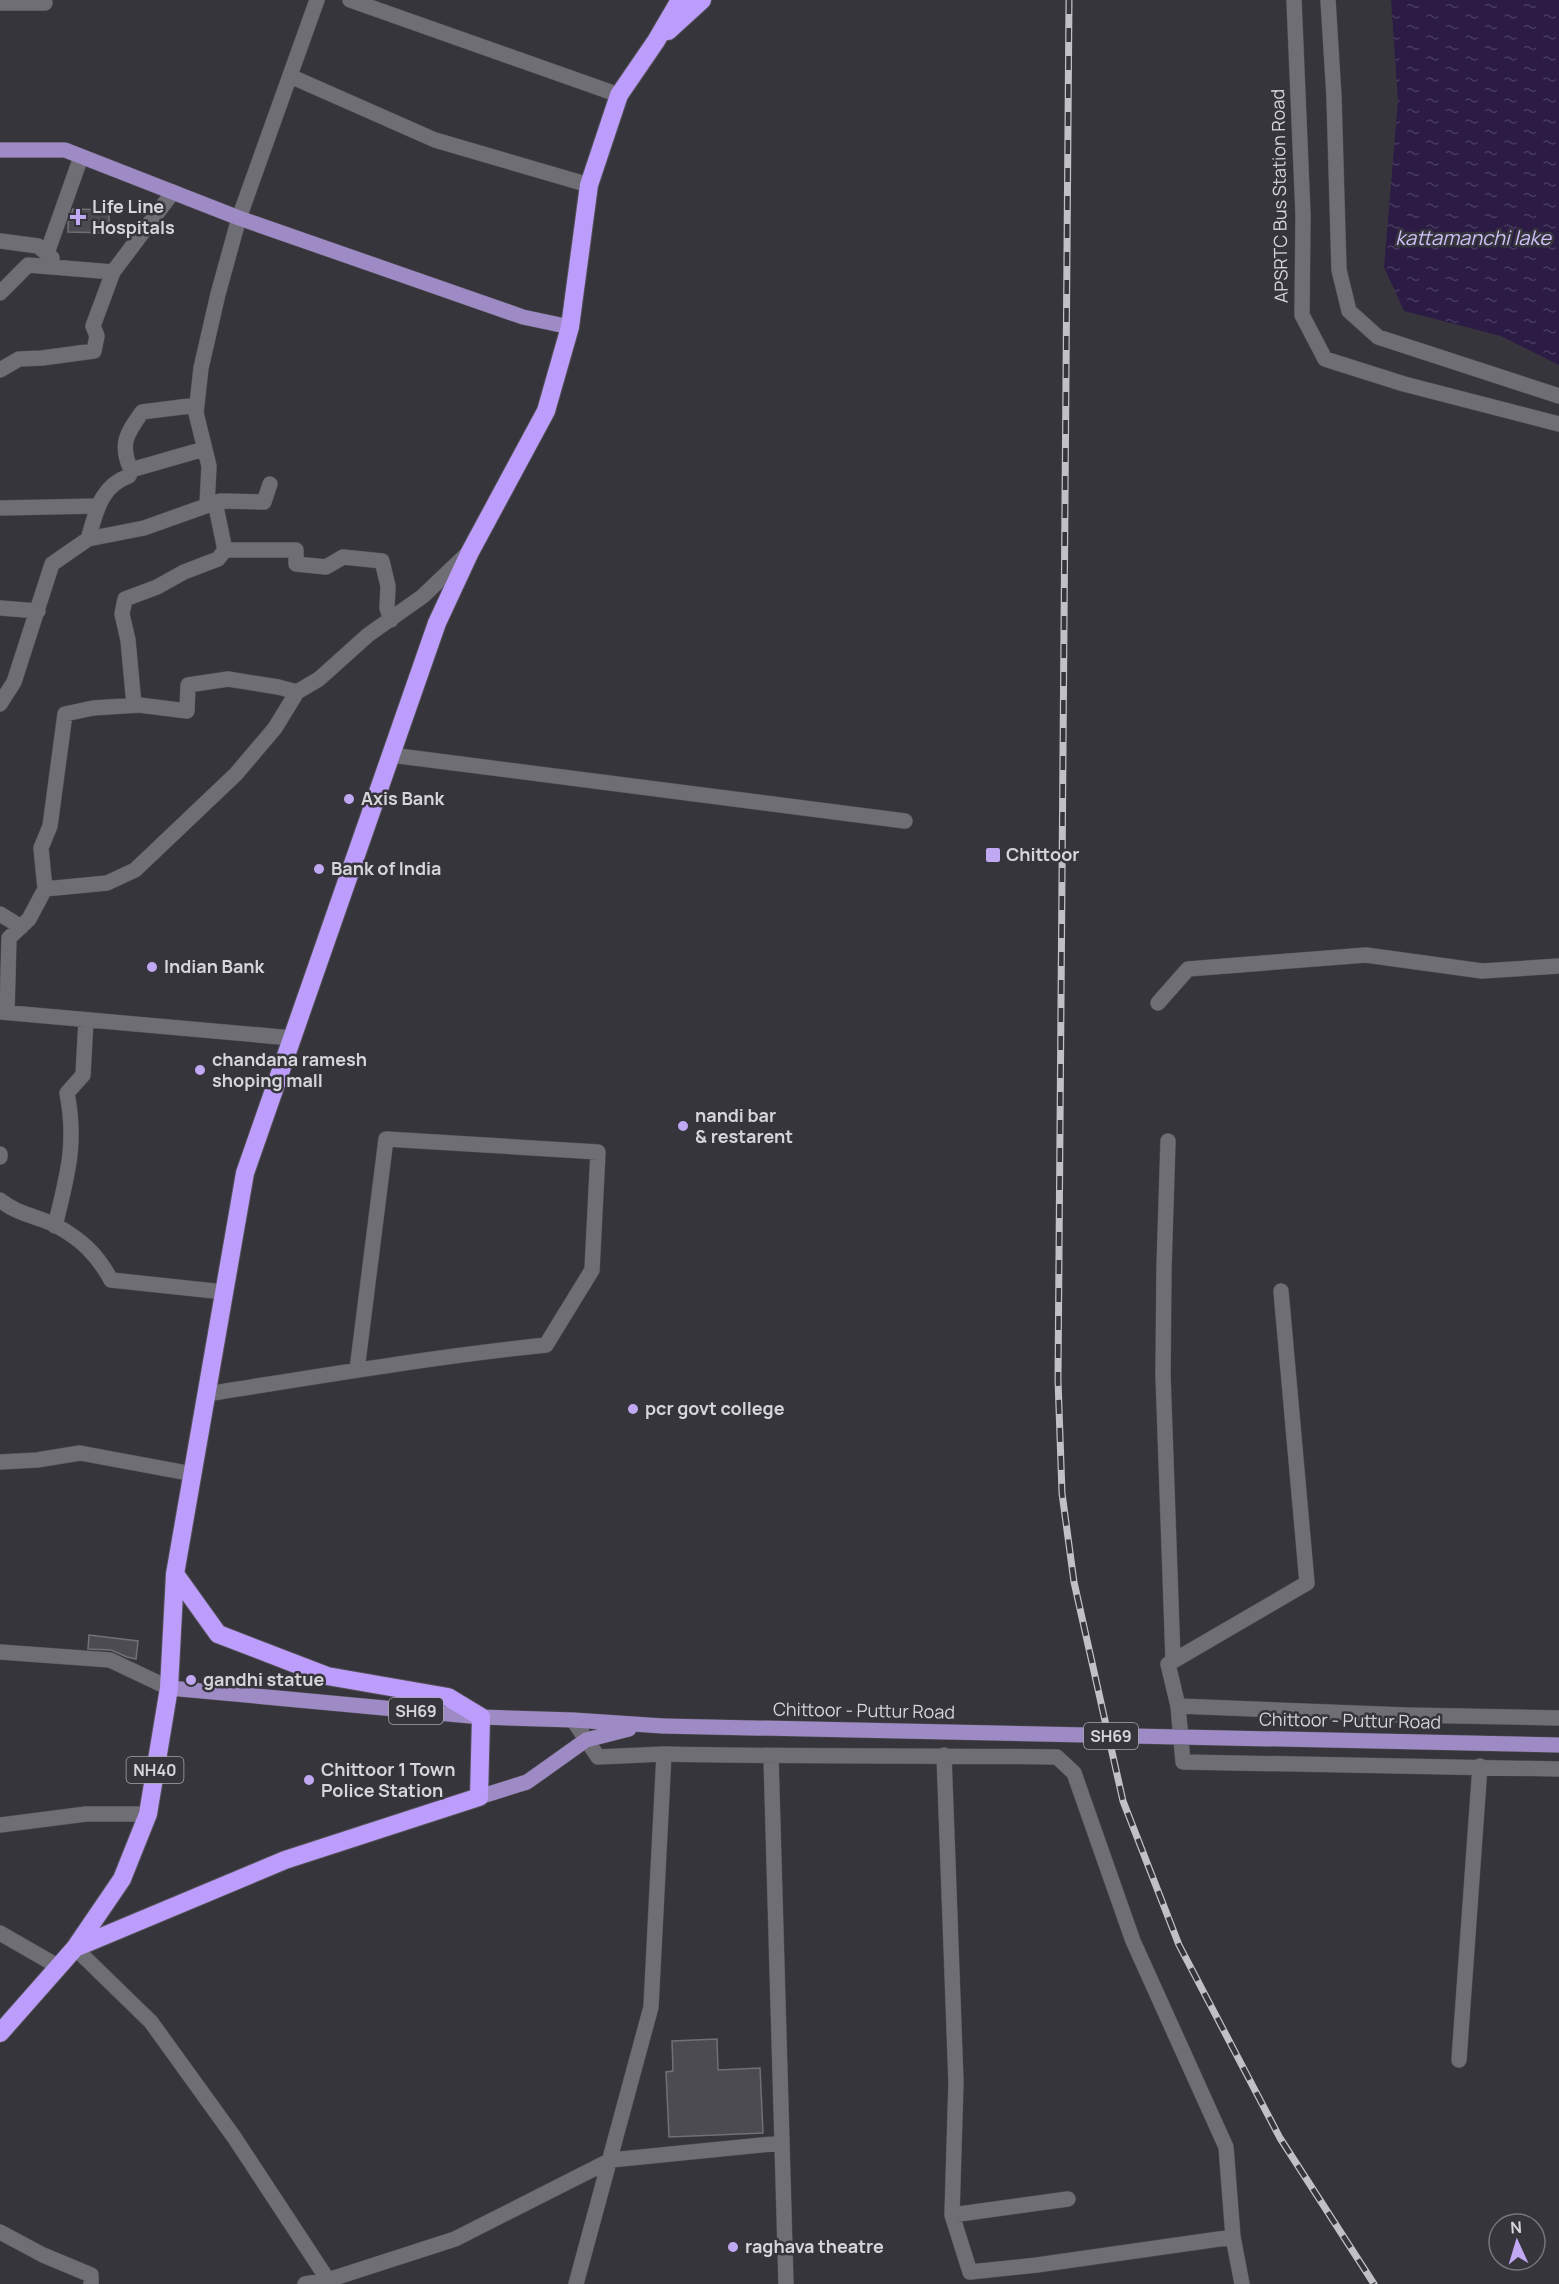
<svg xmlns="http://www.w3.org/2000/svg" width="1559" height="2284" font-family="Manrope,sans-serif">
	<defs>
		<pattern id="water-ripples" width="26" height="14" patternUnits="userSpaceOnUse" patternTransform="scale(1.5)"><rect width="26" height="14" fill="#2b1b45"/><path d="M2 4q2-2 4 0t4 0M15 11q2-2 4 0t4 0" fill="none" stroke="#493b5f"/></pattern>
	</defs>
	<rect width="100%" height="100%" fill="#37353c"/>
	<path fill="url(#water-ripples)" d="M 1391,0 L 1559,0 L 1559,365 L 1501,336 L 1404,311 L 1384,267 L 1398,101 Z"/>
	<path fill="#4c4b51" stroke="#727077" stroke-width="1.5" d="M 73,209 L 109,210 L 109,233 L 68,232 L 68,223 Z
		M 89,1635 L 138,1641 L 136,1659 L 127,1657 L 111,1650 L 88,1649 Z
		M 717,2039 L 718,2070 L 760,2068 L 763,2133 L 669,2137 L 666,2072 L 673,2071 L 672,2041 Z"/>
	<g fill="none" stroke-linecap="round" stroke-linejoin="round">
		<g stroke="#525156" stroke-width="16">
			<path id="minor" d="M 350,0 L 619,95
				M 1294,0 L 1303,215 L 1302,315 L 1325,359 L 1404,384 L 1559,424
				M 1328,0 L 1334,97 L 1339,270 L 1349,311 L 1378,337 L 1559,396
				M 0,3 L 45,3
				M 290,76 L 435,140 L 589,185
				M 0,241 L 38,246 L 52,258
				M 47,253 L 81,157
				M 0,293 L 28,265 L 113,272 L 173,192
				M 0,370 L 19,359 L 42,358 L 94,351 L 97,336 L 93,326 L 113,272
				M 197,405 L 142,412 C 127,433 119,444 131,470 L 204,449
				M 215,502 L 225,550 L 296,550 L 296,564 L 326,567 L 343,557 L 382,561 L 388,586 L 387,608 L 391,620
				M 207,505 L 209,466 L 196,413 L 201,368 L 218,294 L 239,218 L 317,0
				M 0,508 L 98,506
				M 88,539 C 96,513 100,486 129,476 L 131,470
				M 0,608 L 38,611
				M 0,704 L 14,682 L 52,564 L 88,539 L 144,528 L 220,501 L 264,502 L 270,484
				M 134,705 L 128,640 L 122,614 L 125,599 L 157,587 L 184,572 L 218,559 L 225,550
				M 391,755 L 905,821
				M 45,889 L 41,848 L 50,826 L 65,714 L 93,708 L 139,705 L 187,711 L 188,685 L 228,679 L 278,687 L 297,692
				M 0,914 L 21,927
				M 1158,1003 L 1188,969 L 1366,955 L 1482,971 L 1559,966
				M 0,1012 L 292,1038
				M 7,1012 L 9,938 L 29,919 L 45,889 L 107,883 L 135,870 L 236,774 L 275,728 L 297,692 L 319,679 L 368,635 L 423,596 L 467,554
				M 1168,1141 L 1164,1268 L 1163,1375 L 1173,1660 L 1168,1664 L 1178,1706 L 1183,1762 L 1559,1769
				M 0,1154 L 0,1157
				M 0,1200 C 17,1214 36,1216 55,1225 C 81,1239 97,1254 111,1280 L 224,1292
				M 55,1226 C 67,1176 77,1145 67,1093 L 83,1075 L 86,1020
				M 207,1394 C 320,1376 432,1357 546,1345 L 592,1270 L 598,1152 L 386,1139 L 357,1370
				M 0,1462 L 37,1460 L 80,1453 L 193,1474
				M 0,1652 L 110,1660 L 169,1688
				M 1168,1664 L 1307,1583 L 1281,1291
				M 1178,1706 L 1406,1715 L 1559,1718
				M 573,1720 L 598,1757 L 664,1754 L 651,2007 L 576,2284
				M 664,1754 C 795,1757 926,1755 1057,1757 L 1074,1773 L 1133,1941 L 1226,2147 L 1233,2237
				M 944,1755 L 956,2082 L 952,2215 L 1068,2199
				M 771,1757 L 782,2143
				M 0,1825 L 86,1814 L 148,1814
				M 0,1933 L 59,1967
				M 75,1948 L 151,2022 L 234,2137 L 328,2280 L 455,2239 L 611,2160 L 782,2143 L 786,2284
				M 1459,2060 L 1480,1766
				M 952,2215 L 970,2272 L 1037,2265 L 1233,2237 L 1242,2284
				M 0,2232 L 43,2255 L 91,2275 L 91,2284
				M 305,2284 L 328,2280"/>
		</g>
		<g stroke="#525156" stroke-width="16">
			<path id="major" d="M 0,150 L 65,150 L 239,218 L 523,317 L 570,327
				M 169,1688 L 481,1717 L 573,1720 L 663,1726
				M 479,1797 L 527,1782 L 586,1740 L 629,1729"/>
		</g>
		<g stroke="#525156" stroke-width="20">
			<path id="highway" d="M 668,31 L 702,0
				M 75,1948 L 285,1860 L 479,1797 L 481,1717 L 448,1697 L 327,1676 L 218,1634 L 175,1574
				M 0,2033 L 75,1948 L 122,1879 L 148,1814 L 169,1688 L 175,1574 L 245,1173 L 437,623 L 470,552 L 546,411 L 570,327 L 589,185 L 619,95 L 656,41 L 680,0"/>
		</g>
		<use href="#minor" stroke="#706e75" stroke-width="15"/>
		<use href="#major" stroke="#9e8ac5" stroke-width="15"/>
		<use href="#highway" stroke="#bd9dfb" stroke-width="18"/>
		<g stroke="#c1c0c5" stroke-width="7">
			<path id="rail" d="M 1069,0 L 1058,1380 L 1062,1493 L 1074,1582 L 1123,1801 L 1179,1945 L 1280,2138 L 1374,2284"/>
		</g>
		<use href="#rail" stroke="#37353c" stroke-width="4.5" stroke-dasharray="14" stroke-linecap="butt"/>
		<g stroke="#525156" stroke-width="16" stroke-linecap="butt">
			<path id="major-bridge" d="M 663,1726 L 1559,1745"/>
		</g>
		<use href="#major-bridge" stroke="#9e8ac5" stroke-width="15"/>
	</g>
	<g fill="#c1a8f3" stroke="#37353c" stroke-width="2">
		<path d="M75 208h6v6h6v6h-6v6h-6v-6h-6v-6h6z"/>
		<circle cx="349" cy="799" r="6"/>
		<rect x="985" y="847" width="16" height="16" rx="3"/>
		<circle cx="319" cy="869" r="6"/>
		<circle cx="152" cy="967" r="6"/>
		<circle cx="200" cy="1070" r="6"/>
		<circle cx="683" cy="1126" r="6"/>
		<circle cx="633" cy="1409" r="6"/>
		<circle cx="191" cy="1680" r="6"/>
		<circle cx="309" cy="1780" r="6"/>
		<circle cx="733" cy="2247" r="6"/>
	</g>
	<g text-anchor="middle" stroke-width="5" stroke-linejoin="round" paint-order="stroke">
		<g fill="#37353c" stroke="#a6a5aa" stroke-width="1.5">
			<rect x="389" y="1698" width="54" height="26" rx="4.5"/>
			<rect x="1084" y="1723" width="54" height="26" rx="4.5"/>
			<rect x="126.5" y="1757" width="57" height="26" rx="4.5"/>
		</g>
		<g font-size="16" font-weight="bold" fill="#d6d5d9">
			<text x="416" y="1717">SH69</text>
			<text x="1111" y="1742">SH69</text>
			<text x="155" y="1776">NH40</text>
		</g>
		<g font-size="18" fill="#d6d5d9" stroke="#37353c">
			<text transform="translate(1280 196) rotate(-91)" y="6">APSRTC Bus Station Road</text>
			<text transform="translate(864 1711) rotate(1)" y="6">Chittoor - Puttur Road</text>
			<text transform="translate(1350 1721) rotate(1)" y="6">Chittoor - Puttur Road</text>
		</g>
		<g font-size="18" font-weight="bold" fill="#d6d5d9" stroke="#37353c" text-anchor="start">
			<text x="92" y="213">Life Line<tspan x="92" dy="21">Hospitals</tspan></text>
			<text x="361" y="805">Axis Bank</text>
			<text x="1006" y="861">Chittoor</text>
			<text x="331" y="875">Bank of India</text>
			<text x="164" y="973">Indian Bank</text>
			<text x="212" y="1066">chandana ramesh<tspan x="212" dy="21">shoping mall</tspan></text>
			<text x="695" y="1122">nandi bar<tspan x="695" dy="21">&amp; restarent</tspan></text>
			<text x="645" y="1415">pcr govt college</text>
			<text x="203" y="1686">gandhi statue</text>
			<text x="321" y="1776">Chittoor 1 Town<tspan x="321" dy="21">Police Station</tspan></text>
			<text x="745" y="2253">raghava theatre</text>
		</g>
		<g font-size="20" font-style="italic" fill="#d2bffb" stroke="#37353c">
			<text x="1473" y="245">kattamanchi lake</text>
		</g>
	</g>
	<g transform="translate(1517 2242) rotate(356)"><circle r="28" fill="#37353c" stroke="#77757b" stroke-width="1.5"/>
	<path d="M0-4.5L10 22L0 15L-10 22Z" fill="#c1a8f3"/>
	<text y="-9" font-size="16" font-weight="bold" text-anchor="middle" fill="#d6d5d9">N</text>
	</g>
</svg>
